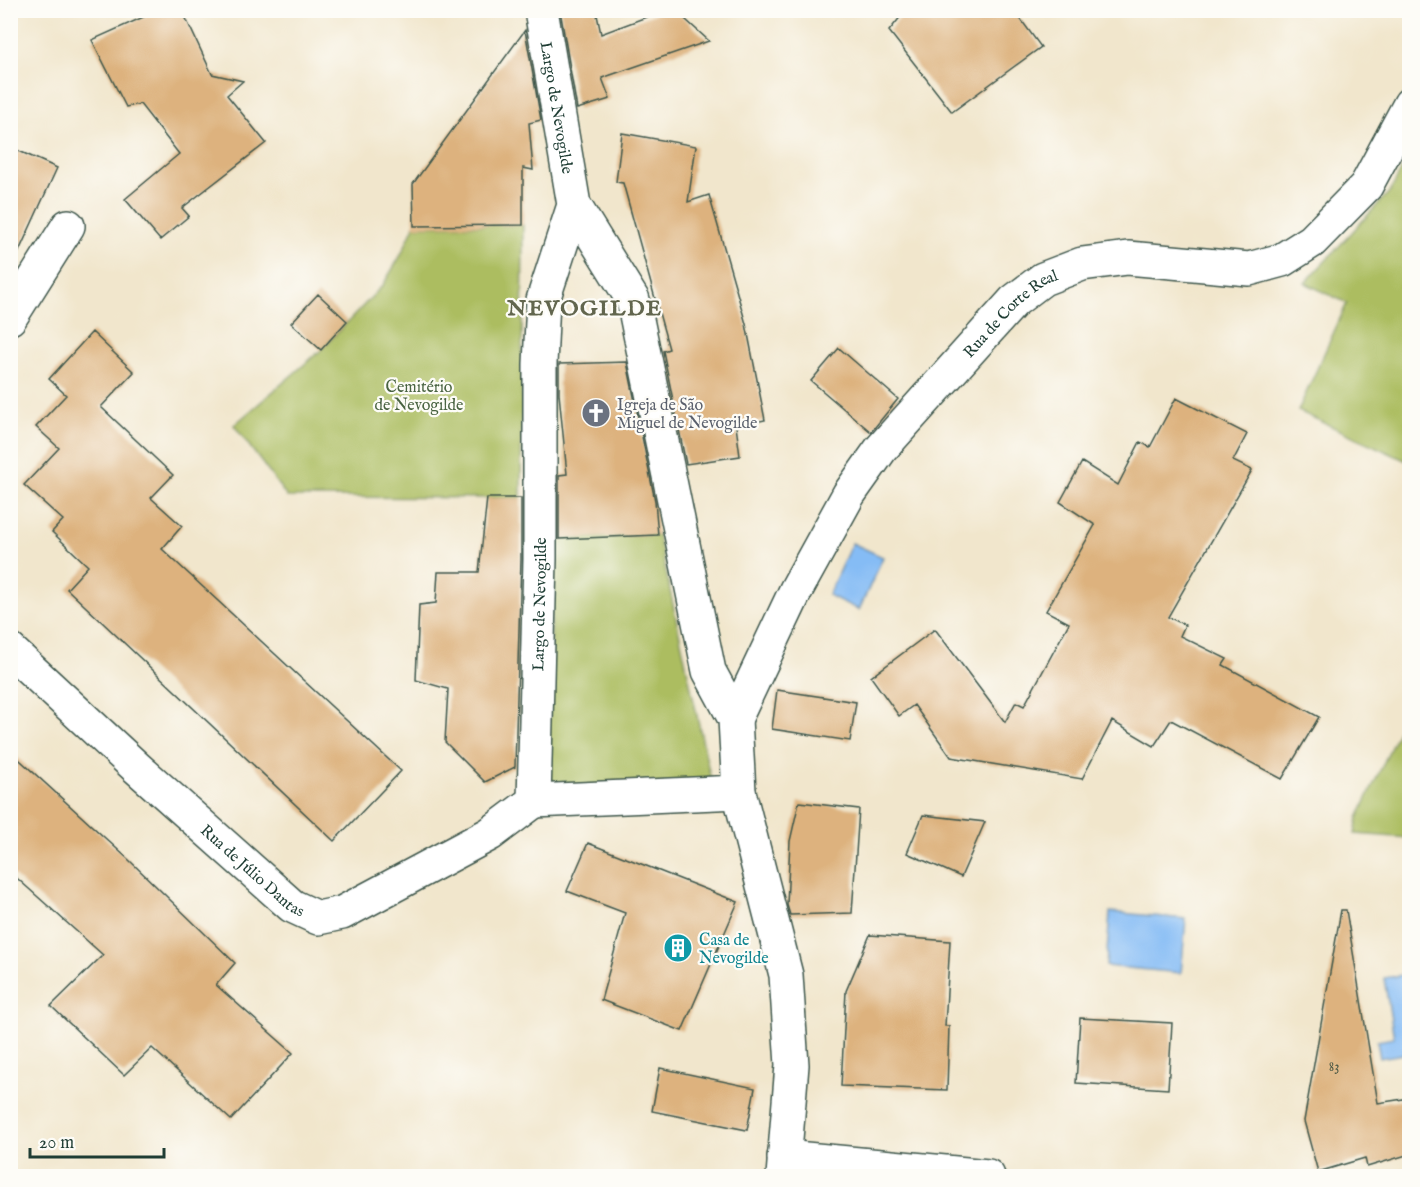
<svg xmlns="http://www.w3.org/2000/svg" width="1420" height="1187" font-family="'IM FELL English',serif">
	<rect width="100%" height="100%" fill="#fdfcf7"/>
	<filter id="ink" filterUnits="userSpaceOnUse"><feTurbulence type="fractalNoise" baseFrequency=".0167" numOctaves="2"/><feDisplacementMap in="SourceGraphic" scale="12" xChannelSelector="R" yChannelSelector="G"/><feConvolveMatrix kernelMatrix="1 2 1 2 8 2 1 2 1" color-interpolation-filters="sRGB"/></filter>
	<filter id="wash" filterUnits="userSpaceOnUse"><feTurbulence type="fractalNoise" baseFrequency=".008" numOctaves="4" result="noise"/><feDisplacementMap in="SourceGraphic" scale="24" xChannelSelector="R" yChannelSelector="G"/><feGaussianBlur stdDeviation="1.35" result="paint"/><feColorMatrix in="noise" values="0 0 0 0 0 0 0 0 0 0 0 0 0 0 0 0 0 1.4 0 .05"/><feComposite in="paint" operator="in"/></filter>
	<g filter="url(#wash)">
		<rect width="100%" height="100%" fill="#f1e6cc"/>
		<path fill="#acbd60" stroke="#667d4a" stroke-width="1.5" d="M 1409,155 L 1409,462 L 1298,411 L 1347,303 L 1305,283 L 1391,190 Z
			M 523,225 L 521,498 L 287,497 L 234,425 L 321,350 L 383,285 L 401,255 L 414,226 Z
			M 658,535 L 712,785 L 548,790 L 553,539 Z
			M 1409,708 L 1409,838 L 1355,834 L 1358,818 Z"/>
		<path fill="#85bcf5" stroke="#527c94" stroke-width="1.5" d="M 852,543 L 883,557 L 859,610 L 828,595 Z
			M 1110,912 L 1186,919 L 1181,973 L 1106,966 Z
			M 1409,974 L 1409,1053 L 1380,1058 L 1377,1041 L 1394,1038 L 1384,978 Z"/>
		<g id="blocks">
			<path fill="#ddb27e" d="M 159,10 L 182,10 L 212,74 L 243,81 L 227,95 L 266,143 L 182,208 L 189,216 L 160,240 L 125,199 L 179,154 L 140,104 L 126,107 L 92,40 Z
				M 560,10 L 596,10 L 601,34 L 665,10 L 675,10 L 709,41 L 602,78 L 610,99 L 577,109 Z
				M 906,10 L 1014,10 L 1041,47 L 952,112 L 889,31 Z
				M 525,30 L 541,120 L 529,123 L 533,170 L 523,168 L 523,225 L 414,226 L 413,184 Z
				M 622,133 L 696,146 L 688,202 L 709,195 L 746,324 L 765,420 L 736,426 L 740,456 L 686,464 L 663,351 L 669,349 L 623,183 L 616,182 Z
				M 10,147 L 57,168 L 10,271 Z
				M 318,294 L 347,321 L 321,350 L 291,323 Z
				M 92,332 L 134,372 L 101,407 L 173,475 L 151,498 L 182,526 L 162,549 L 401,771 L 334,841 L 67,589 L 88,566 L 52,532 L 63,520 L 24,485 L 59,448 L 36,427 L 66,395 L 49,379 Z
				M 839,348 L 898,399 L 871,432 L 811,381 Z
				M 627,362 L 655,501 L 658,535 L 559,539 L 559,475 L 567,474 L 559,394 L 559,364 Z
				M 1176,398 L 1247,434 L 1233,461 L 1252,470 L 1168,617 L 1185,625 L 1180,636 L 1227,659 L 1223,665 L 1319,717 L 1282,779 L 1171,720 L 1154,746 L 1112,721 L 1082,779 L 951,757 L 914,705 L 899,716 L 871,677 L 935,629 L 1005,722 L 1016,702 L 1024,706 L 1069,623 L 1046,611 L 1095,525 L 1060,502 L 1082,462 L 1118,485 L 1140,442 L 1150,447 Z
				M 487,498 L 521,498 L 521,559 L 515,767 L 485,782 L 445,742 L 448,689 L 416,680 L 419,605 L 436,603 L 438,572 L 479,572 Z
				M 777,690 L 856,702 L 850,741 L 772,729 Z
				M 10,751 L 128,859 L 235,963 L 216,985 L 293,1053 L 231,1120 L 152,1048 L 124,1075 L 51,1006 L 103,955 L 10,872 Z
				M 799,802 L 859,809 L 852,913 L 790,915 L 787,905 L 790,841 Z
				M 923,815 L 985,822 L 961,877 L 907,853 Z
				M 588,843 L 738,902 L 682,1031 L 601,1000 L 625,913 L 567,891 Z
				M 1341,910 L 1346,910 L 1378,1103 L 1410,1098 L 1410,1154 L 1367,1167 L 1365,1158 L 1318,1172 L 1304,1121 Z
				M 870,935 L 950,941 L 945,1026 L 949,1026 L 947,1090 L 841,1086 L 846,991 Z
				M 1080,1018 L 1172,1023 L 1168,1089 L 1076,1083 Z
				M 660,1068 L 755,1088 L 747,1130 L 652,1111 Z"/>
		</g>
	</g>
	<g filter="url(#ink)">
		<use href="#blocks" fill-opacity="0" stroke="#3e564b" stroke-width="1.5"/>
		<g fill="none" stroke-linecap="round" stroke-linejoin="round">
			<g stroke="#3e564b" stroke-width="36">
				<g id="minor">
					<path d="M 10,318 L 68,226"/>
					<path id="s1" d="M 10,650 L 136,767 L 292,906 L 318,918 L 342,913 L 490,834 L 534,801"/>
					<path id="s2" d="M 735,719 L 796,590 L 849,494 L 881,449 L 1014,301 L 1043,279 L 1082,264 L 1128,258 L 1249,269 L 1282,260 L 1312,241 L 1366,186 L 1410,104"/>
					<path d="M 784,1157 L 988,1176"/>
				</g>
			</g>
			<g stroke="#3e564b" stroke-width="36">
				<g id="tertiary">
					<path id="s3" d="M 541,10 L 574,205 L 633,300 L 709,671 L 735,719 L 739,792 L 534,801 L 540,559 L 540,364 L 543,300 L 574,205"/>
					<path d="M 739,792 L 786,975 L 792,1065 L 783,1176"/>
				</g>
			</g>
			<use href="#minor" stroke="#fff" stroke-width="33"/>
			<use href="#tertiary" stroke="#fff" stroke-width="33"/>
		</g>
	</g>
	<defs>
		<g id="church-disc" transform="scale(1.5)"><circle r="9.5" fill="#6b7280" stroke="#fdfcf7"/><path d="M-1.2-6h2.4v3.5h3.3v2.4h-3.3V6h-2.4V-.1h-3.3v-2.4h3.3Z" fill="#fff"/></g>
		<g id="building-disc" transform="scale(1.5)"><circle r="9.5" fill="#0f9aa8" stroke="#fdfcf7"/><path d="M-4-6H4V6H1V3H-1V6H-4ZM-2.5-4.3h1.7v1.8h-1.7ZM.8-4.3h1.7v1.8H.8ZM-2.5-1h1.7V.8h-1.7ZM.8-1h1.7V.8H.8Z" fill="#fff"/></g>
	</defs>
	<g fill-rule="evenodd">
		<use href="#church-disc" x="596" y="413"/>
		<use href="#building-disc" x="678" y="948"/>
	</g>
	<g text-anchor="middle" stroke-width="4.5" stroke-linejoin="round" paint-order="stroke">
		<g font-size="14" fill="#4e5a46">
			<text x="1334" y="1071">83</text>
		</g>
		<g font-size="16" fill="#1f3d34" stroke="#fdfcf7">
			<text dy="6" stroke="none"><textPath href="#s3" startOffset="99">Largo de Nevogilde</textPath></text>
			<text dy="6" stroke="none"><textPath href="#s2" startOffset="496">Rua de Corte Real</textPath></text>
			<text dy="6" stroke="none"><textPath href="#s3" startOffset="1218">Largo de Nevogilde</textPath></text>
			<text dy="6" stroke="none"><textPath href="#s1" startOffset="328">Rua de Júlio Dantas</textPath></text>
		</g>
		<g font-size="16" fill="#496341" stroke="#fdfcf7">
			<text x="419" y="392">Cemitério<tspan x="419" dy="18">de Nevogilde</tspan></text>
		</g>
		<g font-size="16" fill="#5b616d" stroke="#fdfcf7" text-anchor="start">
			<text x="617" y="410">Igreja de São<tspan x="617" dy="18">Miguel de Nevogilde</tspan></text>
		</g>
		<g font-size="16" fill="#0d838f" stroke="#fdfcf7" text-anchor="start">
			<text x="699" y="945">Casa de<tspan x="699" dy="18">Nevogilde</tspan></text>
		</g>
		<g font-size="22" font-weight="bold" letter-spacing="1.5" fill="#62664e" stroke="#fdfcf7">
			<text x="585" y="315">NEVOGILDE</text>
		</g>
	</g>
	<rect width="1420" height="1187" fill="none" stroke="#fdfcf7" stroke-width="36"/>
	<path d="M30 1148v9h134v-9" fill="none" stroke="#1f3d34" stroke-width="3"/>
	<text x="39" y="1148" font-size="18" fill="#1f3d34" stroke="#fdfcf7" stroke-width="4.5" paint-order="stroke">20 m</text>
</svg>
